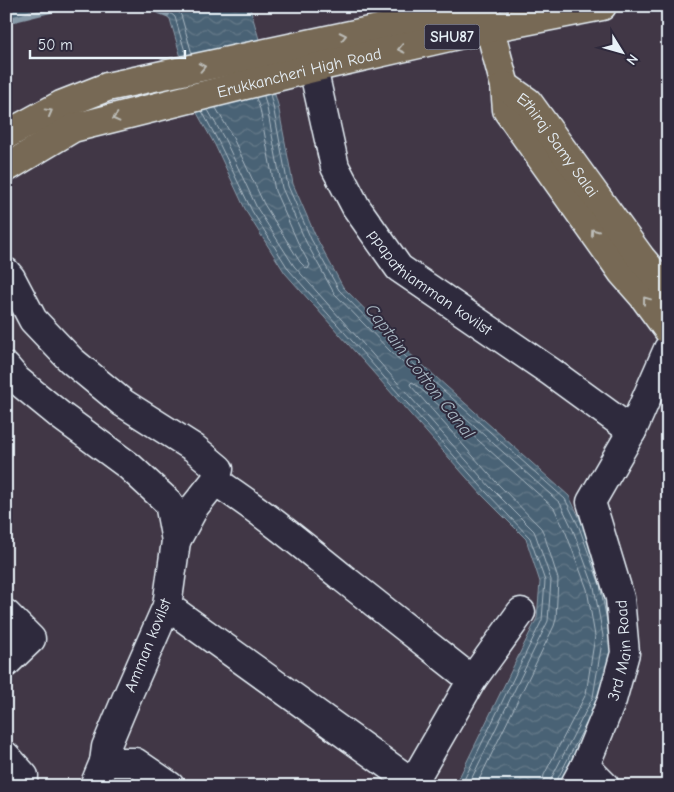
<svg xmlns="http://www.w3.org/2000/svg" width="674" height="792" font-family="'Comic Neue',sans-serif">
	<defs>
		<pattern id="water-waves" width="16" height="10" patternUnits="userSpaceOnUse" patternTransform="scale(1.25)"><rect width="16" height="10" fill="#4a6274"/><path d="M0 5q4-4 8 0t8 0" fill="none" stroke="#647989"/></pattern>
	</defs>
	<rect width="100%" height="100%" fill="#413746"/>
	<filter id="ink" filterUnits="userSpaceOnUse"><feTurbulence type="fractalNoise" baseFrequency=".02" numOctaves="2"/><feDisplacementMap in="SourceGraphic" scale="10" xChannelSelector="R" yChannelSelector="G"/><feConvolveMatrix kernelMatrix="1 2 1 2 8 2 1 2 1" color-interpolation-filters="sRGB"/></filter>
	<g filter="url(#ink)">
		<path fill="url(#water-waves)" stroke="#899ba9" d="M 6,6 L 39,6 L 6,23 Z
			M 154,6 L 249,6 L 250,8 L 278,105 L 293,184 L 316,237 L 343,287 L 399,344 L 569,496 L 583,525 L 605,584 L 614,635 L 604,700 L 560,786 L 455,786 L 537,618 L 540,582 L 526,539 L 482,495 L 285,273 L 247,213 L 215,145 L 197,113 L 170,19 Z"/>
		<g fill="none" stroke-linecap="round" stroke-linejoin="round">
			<path stroke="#a9b8c3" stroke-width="1" d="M 162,6 L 175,17 L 186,55
				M 172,6 L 181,15 L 192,54
				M 270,94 L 273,106 L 288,186 L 311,239 L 339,290 L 396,348 L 565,499 L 579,527 L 600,585 L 608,626
				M 264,96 L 267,108 L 282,188 L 306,242 L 334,293 L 391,352 L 560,503 L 573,530 L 594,587 L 603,636 L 593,697 L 551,779 L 549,786
				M 216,108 L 232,136 L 264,204 L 300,262 L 306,268 L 308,269 L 310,265 L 299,245 L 275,191 L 260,109 L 256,98
				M 208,110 L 225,140 L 257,208 L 294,266 L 490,487 L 534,531 L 536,536 L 551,580 L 548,621 L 468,786
				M 202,111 L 219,143 L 252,211 L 289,270 L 486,492 L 530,538 L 545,581 L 542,620 L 461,786
				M 476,786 L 554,626 L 556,619 L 558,579 L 544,534 L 541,528 L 496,482 L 411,386 L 410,384 L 412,382 L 414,383 L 554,508 L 566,533 L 587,589 L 595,636 L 586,694 L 544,775 L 542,786
				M 556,786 L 556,782 L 586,724"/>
			<path stroke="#899ba9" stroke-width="6" d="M 146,6 L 167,14
				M 6,21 L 66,6"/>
			<g stroke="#e8f1f8" stroke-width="31">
				<g id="minor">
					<path id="s1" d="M 313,68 L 335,167 L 356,207 L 399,268 L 551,372 L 632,431"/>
					<path d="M 6,272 L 11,278 L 33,320 L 71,360 L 123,403 L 194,448 L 219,469 L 215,481 L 195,506 L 176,541"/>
					<path d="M 6,367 L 17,380 L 61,416 L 129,466 L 169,503 L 176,541 L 167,606 L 127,697 L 106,747 L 104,762 L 94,786"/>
					<path d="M 215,481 C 260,510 302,545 343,578 C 386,612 429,646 472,680"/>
					<path d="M 167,606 L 413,783"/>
					<path d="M 6,614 L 31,639 L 6,663"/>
					<path d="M 6,756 L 24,776 L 15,786"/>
					<path d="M 104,762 L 135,762 L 170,786"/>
					<path d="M 585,766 L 605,786"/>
					<path d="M 411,786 L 472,680 L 521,612"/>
					<path id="s2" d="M 574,786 L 585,766 L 612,700 L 625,653 L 620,598 L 591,502 L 632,431 L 668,349"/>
				</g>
			</g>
			<g stroke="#e8f1f8" stroke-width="31">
				<g id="major">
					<path d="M 485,11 L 505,86 L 507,110 L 622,272 L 643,296 L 668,330"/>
					<path id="s3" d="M 505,86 L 528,102 L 641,258 L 668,290"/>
					<path d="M 6,135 L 61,105 L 107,87 L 486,6"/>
					<path id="s4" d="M 6,168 L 73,128 L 313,68 L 489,28 L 602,6"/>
				</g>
			</g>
			<use href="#minor" stroke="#2f2a3d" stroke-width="28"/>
			<use href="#major" stroke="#776954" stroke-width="28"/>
		</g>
		<defs><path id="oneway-chevron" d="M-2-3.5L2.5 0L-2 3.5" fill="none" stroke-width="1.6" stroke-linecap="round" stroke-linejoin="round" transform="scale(1.25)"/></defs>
		<g stroke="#bbbbb6">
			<use href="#oneway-chevron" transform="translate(343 36) rotate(-12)"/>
			<use href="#oneway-chevron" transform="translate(401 49) rotate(167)"/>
			<use href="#oneway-chevron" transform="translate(202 67) rotate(-12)"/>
			<use href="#oneway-chevron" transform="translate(49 112) rotate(-29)"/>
			<use href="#oneway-chevron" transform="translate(116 118) rotate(166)"/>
			<use href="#oneway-chevron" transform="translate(594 232) rotate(-125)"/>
			<use href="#oneway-chevron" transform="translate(646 300) rotate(-127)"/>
		</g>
	</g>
	<g text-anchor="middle" stroke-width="4" stroke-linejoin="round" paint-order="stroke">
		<rect fill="#2f2a3d" stroke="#b0b5c0" stroke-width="1" x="424.5" y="24.5" width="55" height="25" rx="4"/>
		<g font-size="15" font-weight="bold" fill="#e8f1f8">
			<text x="452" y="42">SHU87</text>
		</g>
		<g font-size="16" fill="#e8f1f8" stroke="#2f2a3d">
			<text dy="6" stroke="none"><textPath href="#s4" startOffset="311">Erukkancheri High Road</textPath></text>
			<text dy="6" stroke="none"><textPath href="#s3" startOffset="80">Ethiraj Samy Salai</textPath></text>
			<text dy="6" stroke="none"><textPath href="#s1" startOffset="254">ppapathiamman kovilst</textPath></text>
			<text transform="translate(147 645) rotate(-68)" y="6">Amman kovilst</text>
			<text dy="6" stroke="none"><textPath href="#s2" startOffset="145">3rd Main Road</textPath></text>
		</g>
		<g font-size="18" font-style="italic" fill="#a9b8c3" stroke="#2f2a3d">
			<text transform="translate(420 371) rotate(52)" y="6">Captain Cotton Canal</text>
		</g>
	</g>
	<rect width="674" height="792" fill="none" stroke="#2f2a3d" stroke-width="25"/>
	<rect x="12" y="12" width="649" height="767" fill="none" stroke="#e8f1f8" stroke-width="2" filter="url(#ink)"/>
	<g transform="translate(622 52) rotate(127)" stroke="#2f2a3d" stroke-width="4" paint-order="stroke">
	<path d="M0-4L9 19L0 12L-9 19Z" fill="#e8f1f8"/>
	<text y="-8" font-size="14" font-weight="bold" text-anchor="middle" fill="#e8f1f8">N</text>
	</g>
	<path d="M30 50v8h155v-8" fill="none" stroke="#e8f1f8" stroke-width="2.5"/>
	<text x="38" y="50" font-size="15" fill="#e8f1f8" stroke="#2f2a3d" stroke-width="4" paint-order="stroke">50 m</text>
</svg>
